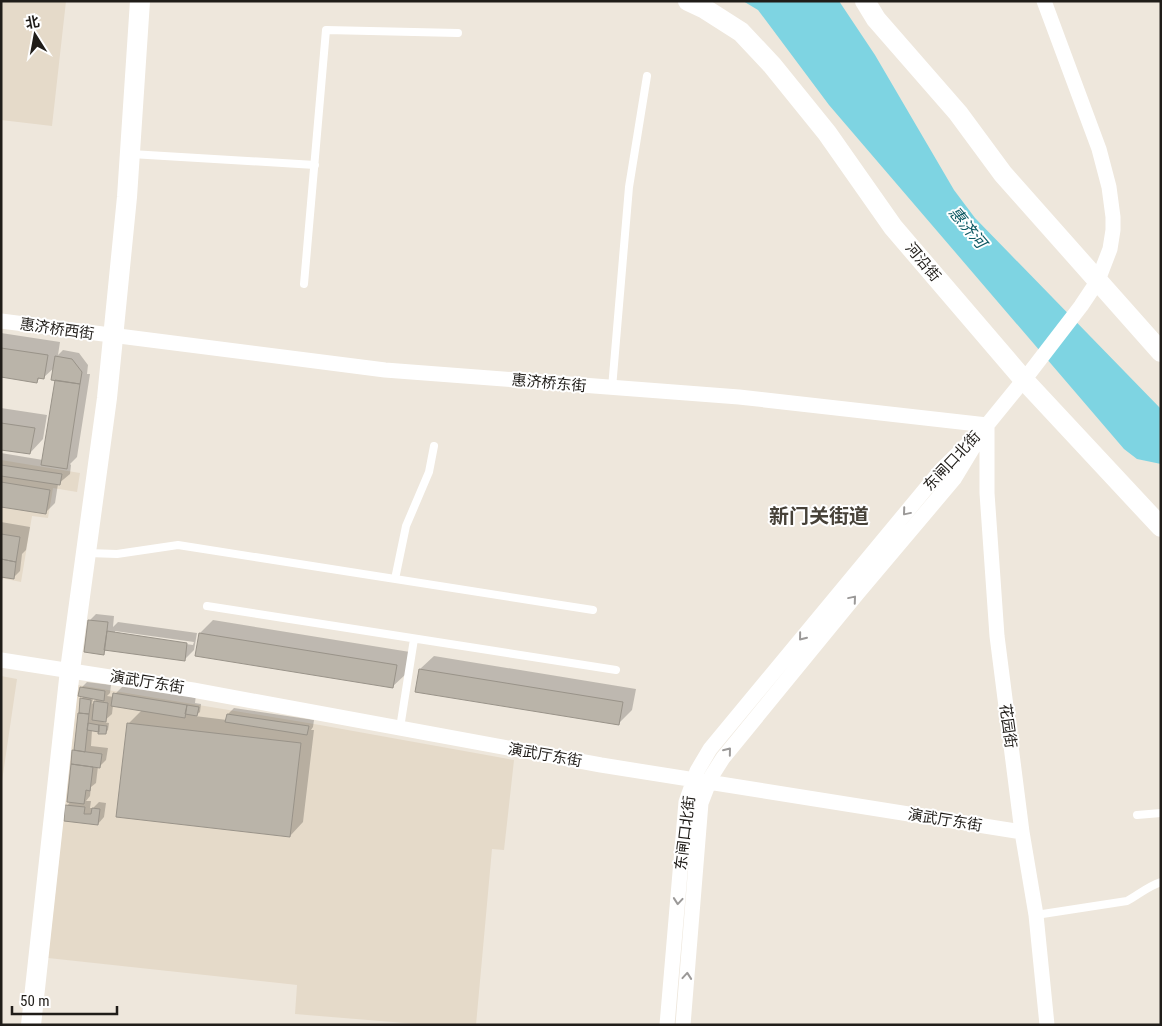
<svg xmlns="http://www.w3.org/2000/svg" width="1162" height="1026" font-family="'Roboto Condensed','Noto Sans SC',sans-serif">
	<rect width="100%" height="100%" fill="#eee7dc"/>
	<path fill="#e5dac9" d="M 1,1 L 66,1 L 52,126 L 1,120 Z
		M 1,460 L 80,473 L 77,492 L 53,488 L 48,518 L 32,516 L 21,582 L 1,578 Z
		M 1,676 L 17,679 L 1,788 Z
		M 78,685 L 320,725 L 514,760 L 504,850 L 492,849 L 476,1025 L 429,1025 L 295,1014 L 297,985 L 48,958 Z"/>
	<path fill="#7ed4e2" d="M 743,1 L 839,1 L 875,55 L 954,190 L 975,218 L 1161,409 L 1161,464 L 1137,459 L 1124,449 L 829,105 L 758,10 Z"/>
	<path fill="#0003" fill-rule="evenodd" d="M 1,333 L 60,342 L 58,355 L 63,350 L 79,353 L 88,365 L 87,374 L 90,374 L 77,457 L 70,464 L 71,465 L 70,474 L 58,484 L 55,503 L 45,513 L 1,506 L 1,453 L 43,460 L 56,379 L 55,367 L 43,378 L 40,378 L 37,381 L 1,376 Z
		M 1,408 L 47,415 L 43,439 L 30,453 L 1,448 Z
		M 1,522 L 30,527 L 26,550 L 22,554 L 20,571 L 13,578 L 3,576 L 1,585 Z
		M 96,614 L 114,616 L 113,627 L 118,622 L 197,633 L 194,650 L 184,660 L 107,649 L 103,653 L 90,620 ZM 115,631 L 194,642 L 193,645 L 115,634 Z
		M 213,620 L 410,652 L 406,674 L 392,687 L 200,633 Z
		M 434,656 L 636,689 L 632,710 L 618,724 L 420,669 Z
		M 87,682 L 111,685 L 110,693 L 107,696 L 114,697 L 115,694 L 125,684 L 196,695 L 195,703 L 201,704 L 200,712 L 195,716 L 227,720 L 228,714 L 234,708 L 314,720 L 313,727 L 311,730 L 314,730 L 303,822 L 290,836 L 128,724 L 142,710 L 113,705 L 112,714 L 103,722 L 109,723 L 108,730 L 105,733 L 92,730 L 91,746 L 108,748 L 106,760 L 100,766 L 98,766 L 96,783 L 91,787 L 90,796 L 86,801 L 91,801 L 90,808 L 93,808 L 99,802 L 106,803 L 104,817 L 98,824 L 67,806 L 71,801 L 68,801 L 81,699 L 84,696 L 81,688 ZM 93,698 L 98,698 L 92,704 Z"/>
	<path fill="#bab4a9" stroke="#999389" d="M 1,348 L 48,355 L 44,379 L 38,378 L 37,383 L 1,377 Z
		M 55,356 L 72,359 L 82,372 L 80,384 L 51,380 Z
		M 55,380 L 80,384 L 67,469 L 41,465 Z
		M 1,423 L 35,428 L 30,454 L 1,450 Z
		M 1,465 L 62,474 L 60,485 L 1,476 Z
		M 1,482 L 50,490 L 46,514 L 1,507 Z
		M 1,534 L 20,537 L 16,562 L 1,559 Z
		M 1,559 L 16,562 L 14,579 L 1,577 Z
		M 88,620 L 108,622 L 104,655 L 84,652 Z
		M 107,631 L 187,643 L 185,661 L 104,650 Z
		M 199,633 L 397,665 L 393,688 L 195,656 Z
		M 419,669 L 623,702 L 619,725 L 415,692 Z
		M 80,687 L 105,691 L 104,701 L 78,696 Z
		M 113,693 L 187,705 L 185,718 L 111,706 Z
		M 80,698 L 91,700 L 89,714 L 79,713 Z
		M 94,701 L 108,703 L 106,722 L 92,720 Z
		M 187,705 L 199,707 L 197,716 L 185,714 Z
		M 78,713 L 89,714 L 85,752 L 74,750 Z
		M 227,714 L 309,726 L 307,735 L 225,722 Z
		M 88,723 L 99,725 L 99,732 L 87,730 Z
		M 127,723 L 301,743 L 290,837 L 116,817 Z
		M 99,725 L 107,726 L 106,734 L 98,734 Z
		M 72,750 L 102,754 L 100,768 L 71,764 Z
		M 71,764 L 93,767 L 90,791 L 86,790 L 84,804 L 67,802 Z
		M 65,805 L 85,807 L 84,814 L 91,814 L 92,808 L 100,809 L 98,825 L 64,821 Z"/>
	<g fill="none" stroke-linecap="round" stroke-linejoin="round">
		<path stroke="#fff" stroke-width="8" d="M 131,154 L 315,165
			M 304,284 L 326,30 L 458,33
			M 612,388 L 629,187 L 647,76
			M 88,553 L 117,554 L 178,545 L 593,610
			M 395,579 L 406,526 L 429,472 L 434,446
			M 207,606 L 616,670
			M 400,728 L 414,639
			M 1137,815 L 1161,813
			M 1036,915 L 1127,901 C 1138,895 1148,886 1161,882"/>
		<path stroke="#fff" stroke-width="15" d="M 1,321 L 385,370 L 739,397 L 987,425
			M 987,425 L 987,493 L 997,636 L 1022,832 L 1036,915 L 1047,1025
			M 1,660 L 193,690 L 601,765 L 1022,832
			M 667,1025 L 686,802 L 697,771 L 710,749 L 942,469 L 987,425 L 1031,371 L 1081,306 L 1093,288 L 1100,275 L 1110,249 L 1113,230 L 1113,217 L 1109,187 L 1099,149 L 1044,1
			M 683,1025 L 701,803 L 711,777 L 723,758 L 857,594 L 954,479 L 974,446"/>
		<path stroke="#fff" stroke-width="20" d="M 688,1 L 705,9 L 741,32 L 772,65 L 827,133 L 893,227 L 1024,380 L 1161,527
			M 865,1 L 876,19 L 958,113 L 1003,174 L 1161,352
			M 31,1025 L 70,670 L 107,398 L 127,197 L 140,1"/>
	</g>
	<defs><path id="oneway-chevron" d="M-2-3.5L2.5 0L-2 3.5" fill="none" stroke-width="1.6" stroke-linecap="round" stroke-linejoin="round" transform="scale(1.25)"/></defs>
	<g stroke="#9b9998">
		<use href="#oneway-chevron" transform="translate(906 512) rotate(130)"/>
		<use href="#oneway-chevron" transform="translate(853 599) rotate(-50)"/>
		<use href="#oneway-chevron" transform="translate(802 637) rotate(129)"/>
		<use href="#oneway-chevron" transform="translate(728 751) rotate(-51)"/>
		<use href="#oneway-chevron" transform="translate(678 901) rotate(95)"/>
		<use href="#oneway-chevron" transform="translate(687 976) rotate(-85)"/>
	</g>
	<g text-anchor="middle" stroke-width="4" stroke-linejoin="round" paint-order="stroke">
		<g font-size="15" fill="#201d19" stroke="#fff">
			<text transform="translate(923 262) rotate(50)" y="5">河沿街</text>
			<text transform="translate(57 329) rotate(8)" y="5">惠济桥西街</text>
			<text transform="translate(549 383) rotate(5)" y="5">惠济桥东街</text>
			<text transform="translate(952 461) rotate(-47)" y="5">东闸口北街</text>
			<text transform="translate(147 682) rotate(9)" y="5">演武厅东街</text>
			<text transform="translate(1008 726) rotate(82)" y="5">花园街</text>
			<text transform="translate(545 755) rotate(10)" y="5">演武厅东街</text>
			<text transform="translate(945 820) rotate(9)" y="5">演武厅东街</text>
			<text transform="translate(685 833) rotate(-83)" y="5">东闸口北街</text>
		</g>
		<g font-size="16" font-style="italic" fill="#0f5a64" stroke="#fff">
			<text transform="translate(968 227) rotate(50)" y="6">惠济河</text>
		</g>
		<g font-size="20" font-weight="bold" fill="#474239" stroke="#fff">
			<text x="819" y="523">新门关街道</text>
		</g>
	</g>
	<rect width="1162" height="1026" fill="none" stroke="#201d19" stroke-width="5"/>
	<g transform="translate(35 35) rotate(349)" stroke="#ffffff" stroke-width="4" paint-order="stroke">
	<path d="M0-4L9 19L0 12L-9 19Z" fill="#201d19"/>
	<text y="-8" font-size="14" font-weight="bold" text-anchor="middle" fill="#201d19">北</text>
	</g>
	<path d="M12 1006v8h105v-8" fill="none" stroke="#201d19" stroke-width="2.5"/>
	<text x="20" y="1006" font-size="15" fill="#201d19" stroke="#ffffff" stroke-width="4" paint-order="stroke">50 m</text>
</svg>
